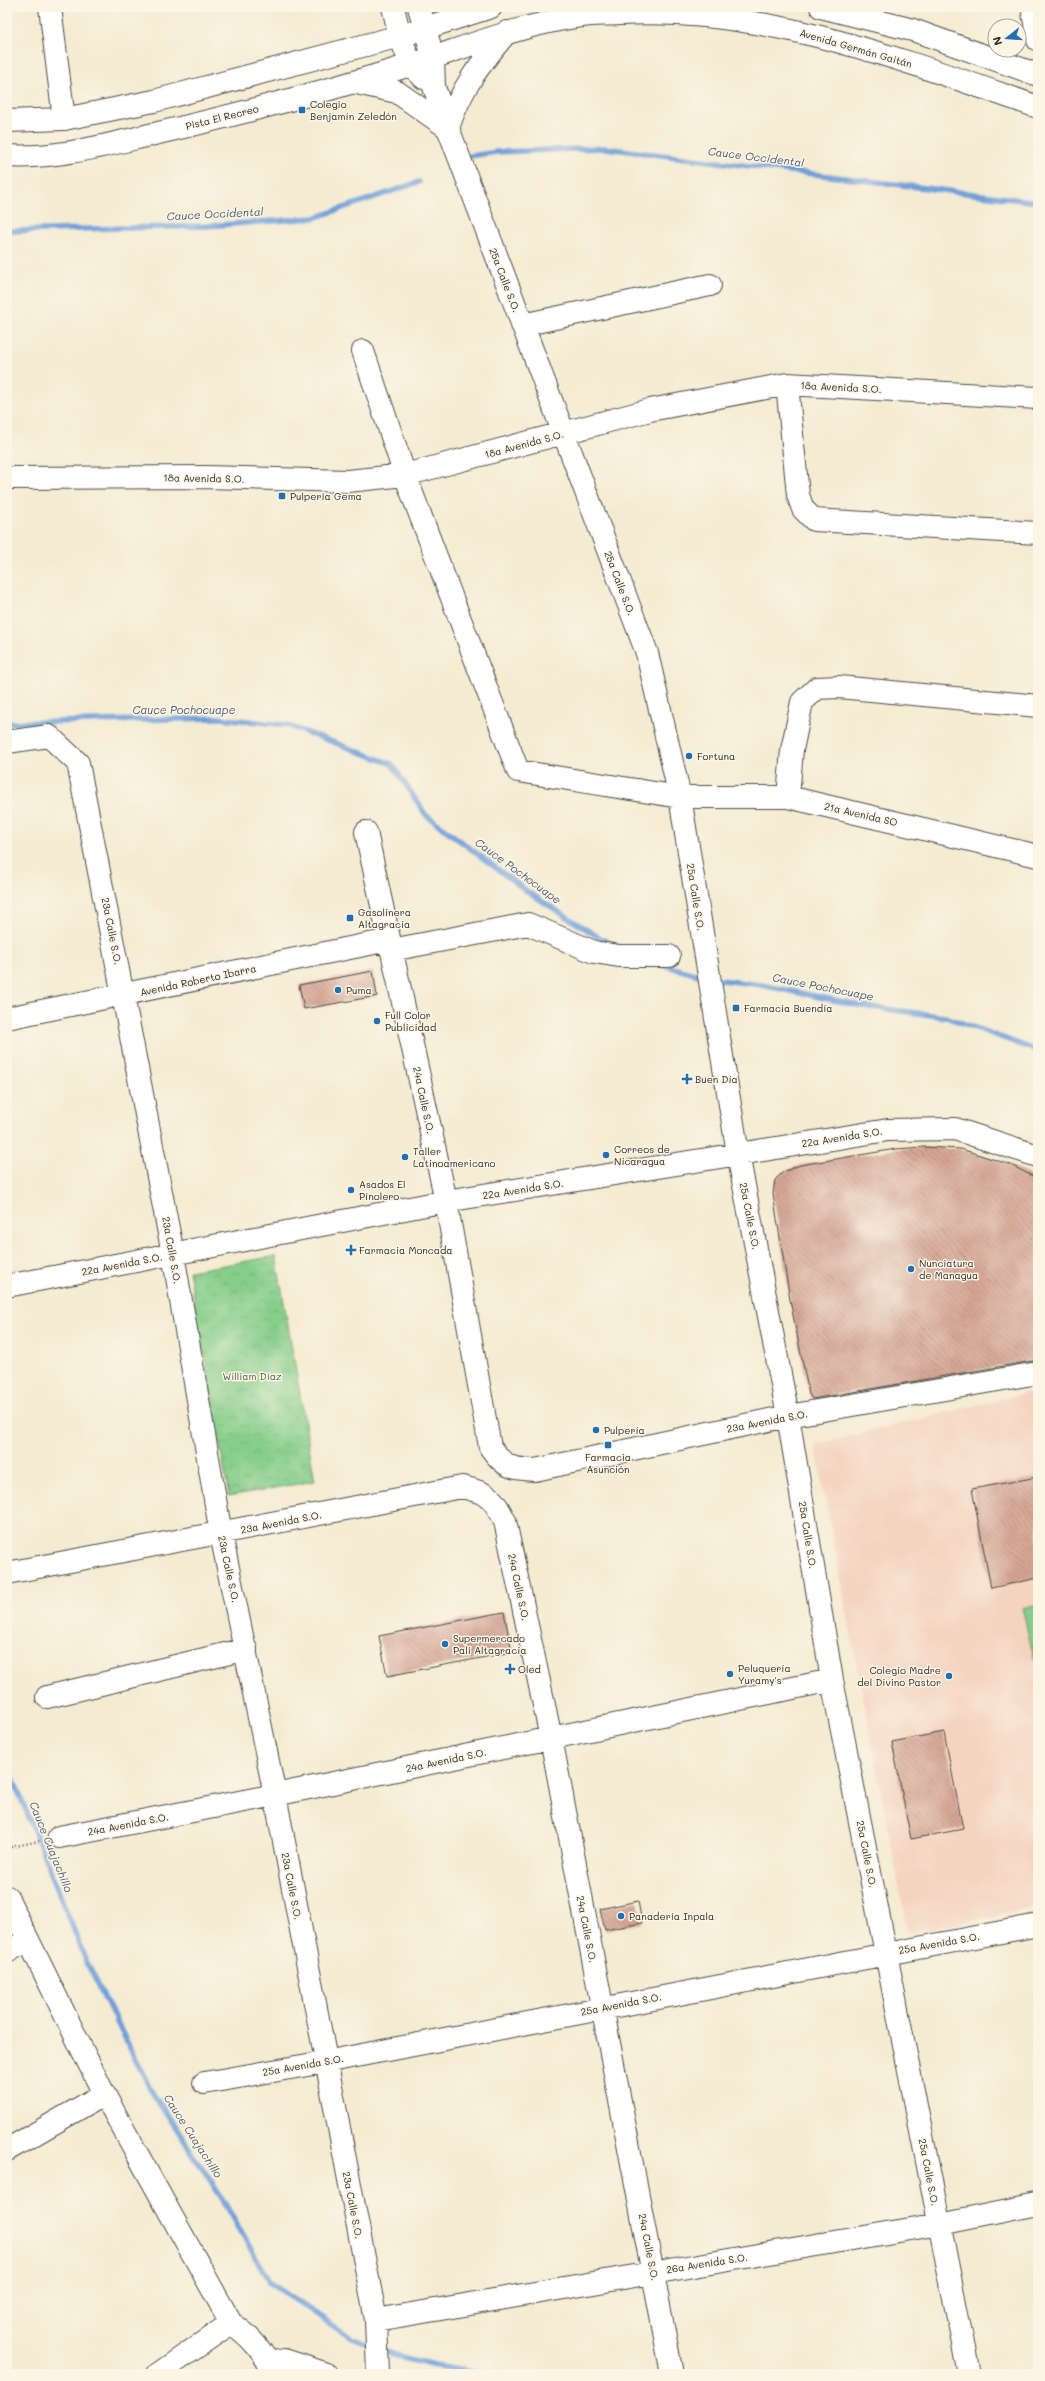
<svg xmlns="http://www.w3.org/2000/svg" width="1045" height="2381" font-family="Mali,sans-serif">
	<defs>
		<pattern id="park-crowns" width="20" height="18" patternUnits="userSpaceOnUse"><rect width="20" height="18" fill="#86ce8a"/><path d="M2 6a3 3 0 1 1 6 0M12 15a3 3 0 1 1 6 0" fill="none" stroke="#74b177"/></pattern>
		<pattern id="building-back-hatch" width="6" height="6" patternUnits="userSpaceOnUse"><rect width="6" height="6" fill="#d6a695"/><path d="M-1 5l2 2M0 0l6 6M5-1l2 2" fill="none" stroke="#ae877a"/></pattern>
	</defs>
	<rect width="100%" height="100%" fill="#fcf5e5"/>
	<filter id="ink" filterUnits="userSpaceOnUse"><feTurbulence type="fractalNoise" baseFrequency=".025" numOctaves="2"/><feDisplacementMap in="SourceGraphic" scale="8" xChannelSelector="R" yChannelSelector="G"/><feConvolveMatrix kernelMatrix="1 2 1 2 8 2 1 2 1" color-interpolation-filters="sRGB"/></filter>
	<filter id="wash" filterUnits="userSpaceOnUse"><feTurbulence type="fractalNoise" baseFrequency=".012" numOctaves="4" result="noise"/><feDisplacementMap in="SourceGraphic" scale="16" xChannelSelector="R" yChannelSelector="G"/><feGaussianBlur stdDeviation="0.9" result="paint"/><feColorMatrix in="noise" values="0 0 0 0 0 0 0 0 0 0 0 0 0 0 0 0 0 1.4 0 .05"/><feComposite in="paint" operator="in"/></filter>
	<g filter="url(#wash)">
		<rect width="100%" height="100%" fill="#f5ebd2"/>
		<path fill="#f4d3c0" d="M 1038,1390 L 1038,1906 L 908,1934 L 815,1445 Z"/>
		<path fill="url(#park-crowns)" stroke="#587c5a" d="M 276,1256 L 315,1481 L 229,1496 L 189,1271 Z"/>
		<path fill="#86ce8a" stroke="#587c5a" d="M 1038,1604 L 1038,1657 L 1034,1658 L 1022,1608 Z"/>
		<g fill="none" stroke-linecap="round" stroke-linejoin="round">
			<path stroke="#70a0da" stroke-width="5.5" d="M 470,156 L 497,152 L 605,148 L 1038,202
				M 7,231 L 207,226 L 314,218 L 419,182
				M 7,723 L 219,718 L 287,725 L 392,764 L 426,815 L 528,892 L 600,938 L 619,947
				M 660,964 L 705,977
				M 714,979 L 761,985 L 863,1006 L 946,1017 L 1038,1051
				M 7,1763 L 87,1963 L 150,2088 L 223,2200 L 270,2283 L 352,2338 L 373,2346
				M 382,2350 C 420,2365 462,2369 501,2374"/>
		</g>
		<g id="blocks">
			<path fill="url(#building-back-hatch)" d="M 373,971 L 377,996 L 304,1009 L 299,985 Z
				M 924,1147 L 961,1149 L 1011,1165 L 1038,1179 L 1038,1360 L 812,1399 L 809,1394 L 790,1300 L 773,1194 L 775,1180 L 783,1172 L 800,1165 L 896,1149 Z
				M 1038,1477 L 1038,1578 L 991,1588 L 972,1489 Z
				M 504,1612 L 512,1652 L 387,1676 L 379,1636 Z
				M 944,1732 L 963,1829 L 911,1839 L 892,1742 Z
				M 638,1901 L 642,1923 L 605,1930 L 600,1909 Z"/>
		</g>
	</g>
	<g filter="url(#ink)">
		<use href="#blocks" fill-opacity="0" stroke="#494844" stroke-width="1"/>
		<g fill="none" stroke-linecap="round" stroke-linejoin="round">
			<g stroke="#494844" stroke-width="24">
				<path id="minor" d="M 50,7 L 64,119
					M 393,7 L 400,36 L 411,65 L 424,78
					M 419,7 L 433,57 L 434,87 L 448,128 L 647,653 L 680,797 L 738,1154 L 788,1416 L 832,1680 L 969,2374
					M 1032,7 L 1038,40
					M 522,325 L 710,285
					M 363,351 L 405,475 L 518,771 L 680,797 L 788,797 L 1038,856
					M 787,384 L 798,495 L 803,509 L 814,520 L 1038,533
					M 7,478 L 207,477 L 348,481 L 405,475 L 650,410 L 787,384 L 1038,398
					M 7,742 L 49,736 L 78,763 L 173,1254 L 221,1534 L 275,1795 L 376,2320 L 378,2374
					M 788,797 L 792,750 L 802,702 L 817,688 L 839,687 L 1038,706
					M 366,832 L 446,1201 L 490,1447 C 504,1467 511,1469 535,1470 L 788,1416 L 1038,1373
					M 391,950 L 528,924 L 594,952 L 619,956 L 669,956
					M 7,1018 L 389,940
					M 7,1286 L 446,1201 L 888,1130 L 955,1129 L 1038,1156
					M 7,1573 L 462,1487 C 489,1493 493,1497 505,1521 L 551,1738 L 672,2374
					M 47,1697 L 246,1649
					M 59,1837 L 275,1795 L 832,1680
					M 7,1897 L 104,2094 L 231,2323 C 252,2337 263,2352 275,2374
					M 7,1952 L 27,1940
					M 204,2083 L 325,2062 L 1038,1925
					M 7,2150 L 104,2094
					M 376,2320 L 940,2224 L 1038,2204
					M 268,2363 L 284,2360 L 327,2374
					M 158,2374 L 231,2323"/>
			</g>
			<g stroke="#494844" stroke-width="24">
				<path id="major" d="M 821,7 L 913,30 L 1038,75
					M 357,83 L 397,92 L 448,128 C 461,88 480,64 507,32
					M 7,121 L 64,119 L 154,101 L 400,36 L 491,7
					M 7,156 C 57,159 106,145 154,134 C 239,114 324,92 407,66 C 464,48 517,26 576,17 C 590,14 605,15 619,14 C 764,6 903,60 1038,107"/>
			</g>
			<path stroke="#494844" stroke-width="2.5" stroke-dasharray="1 3" stroke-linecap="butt" d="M 7,1848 L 39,1841"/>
			<use href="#minor" stroke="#fff" stroke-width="22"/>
			<use href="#major" stroke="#fff" stroke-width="22"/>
		</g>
	</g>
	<g fill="#1f6fb2" stroke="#fcf5e5" stroke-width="1.5">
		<rect x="298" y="106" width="8" height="8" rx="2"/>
		<rect x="278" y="492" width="8" height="8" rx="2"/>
		<circle cx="689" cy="756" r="4"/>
		<rect x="346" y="914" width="8" height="8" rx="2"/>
		<circle cx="338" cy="990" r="4"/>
		<rect x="732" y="1004" width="8" height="8" rx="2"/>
		<circle cx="377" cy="1021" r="4"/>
		<path d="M685 1073h4v4h4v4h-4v4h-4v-4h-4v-4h4z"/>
		<circle cx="606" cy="1155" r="4"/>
		<circle cx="405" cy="1157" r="4"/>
		<circle cx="351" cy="1190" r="4"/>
		<path d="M349 1244h4v4h4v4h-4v4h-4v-4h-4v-4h4z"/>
		<circle cx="911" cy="1269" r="4"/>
		<circle cx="596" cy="1430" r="4"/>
		<rect x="604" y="1441" width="8" height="8" rx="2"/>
		<circle cx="445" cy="1644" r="4"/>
		<path d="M508 1663h4v4h4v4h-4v4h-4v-4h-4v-4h4z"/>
		<circle cx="730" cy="1674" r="4"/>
		<circle cx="949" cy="1676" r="4"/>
		<circle cx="621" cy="1916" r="4"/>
	</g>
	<g text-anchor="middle" stroke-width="3" stroke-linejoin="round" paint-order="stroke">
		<g font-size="10" fill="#2b2b2b" stroke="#fcf5e5">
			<text transform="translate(856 48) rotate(16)" y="4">Avenida Germán Gaitán</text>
			<text transform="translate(222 117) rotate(-14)" y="4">Pista El Recreo</text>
			<text transform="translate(505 280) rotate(69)" y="4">25a Calle S.O.</text>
			<text transform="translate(841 387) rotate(3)" y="4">18a Avenida S.O.</text>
			<text transform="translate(524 444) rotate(-15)" y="4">18a Avenida S.O.</text>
			<text transform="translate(204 478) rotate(1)" y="4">18a Avenida S.O.</text>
			<text transform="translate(620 583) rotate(69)" y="4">25a Calle S.O.</text>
			<text transform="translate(861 814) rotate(13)" y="4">21a Avenida SO</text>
			<text transform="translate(696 897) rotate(81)" y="4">25a Calle S.O.</text>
			<text transform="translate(112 931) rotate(79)" y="4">23a Calle S.O.</text>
			<text transform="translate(198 980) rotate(-12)" y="4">Avenida Roberto Ibarra</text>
			<text transform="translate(424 1100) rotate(78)" y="4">24a Calle S.O.</text>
			<text transform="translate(842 1137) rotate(-9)" y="4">22a Avenida S.O.</text>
			<text transform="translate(523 1189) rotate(-9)" y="4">22a Avenida S.O.</text>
			<text transform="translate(750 1216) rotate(79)" y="4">25a Calle S.O.</text>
			<text transform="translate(172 1250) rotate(80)" y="4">23a Calle S.O.</text>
			<text transform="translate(122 1264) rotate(-11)" y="4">22a Avenida S.O.</text>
			<text transform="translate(767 1421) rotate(-11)" y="4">23a Avenida S.O.</text>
			<text transform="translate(281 1522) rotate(-11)" y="4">23a Avenida S.O.</text>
			<text transform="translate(808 1535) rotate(81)" y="4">25a Calle S.O.</text>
			<text transform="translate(229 1569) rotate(78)" y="4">23a Calle S.O.</text>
			<text transform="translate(519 1587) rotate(78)" y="4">24a Calle S.O.</text>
			<text transform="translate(446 1760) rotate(-12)" y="4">24a Avenida S.O.</text>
			<text transform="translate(128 1824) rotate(-11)" y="4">24a Avenida S.O.</text>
			<text transform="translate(867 1854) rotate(79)" y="4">25a Calle S.O.</text>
			<text transform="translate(292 1886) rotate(79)" y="4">23a Calle S.O.</text>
			<text transform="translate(587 1929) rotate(79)" y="4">24a Calle S.O.</text>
			<text transform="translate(939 1943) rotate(-10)" y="4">25a Avenida S.O.</text>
			<text transform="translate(621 2004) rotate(-11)" y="4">25a Avenida S.O.</text>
			<text transform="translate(303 2065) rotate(-10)" y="4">25a Avenida S.O.</text>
			<text transform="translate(929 2172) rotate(79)" y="4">25a Calle S.O.</text>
			<text transform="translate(353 2205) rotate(79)" y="4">23a Calle S.O.</text>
			<text transform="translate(649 2247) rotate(79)" y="4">24a Calle S.O.</text>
			<text transform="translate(707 2263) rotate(-9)" y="4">26a Avenida S.O.</text>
		</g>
		<g font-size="10" fill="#2b2b2b" stroke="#fcf5e5" text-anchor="start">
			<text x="310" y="108">Colegio<tspan x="310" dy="12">Benjamín Zeledón</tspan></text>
			<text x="290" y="500">Pulpería Gema</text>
			<text x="697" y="760">Fortuna</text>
			<text x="358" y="916">Gasolinera<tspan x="358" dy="12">Altagracia</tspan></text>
			<text x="346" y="994">Puma</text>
			<text x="744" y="1012">Farmacia Buendía</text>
			<text x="385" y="1019">Full Color<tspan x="385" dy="12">Publicidad</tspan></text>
			<text x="695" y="1083">Buen Día</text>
			<text x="614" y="1153">Correos de<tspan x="614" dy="12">Nicaragua</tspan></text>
			<text x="413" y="1155">Taller<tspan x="413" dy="12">Latinoamericano</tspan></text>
			<text x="359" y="1188">Asados El<tspan x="359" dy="12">Pinolero</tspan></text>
			<text x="359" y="1254">Farmacia Moncada</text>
			<text x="919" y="1267">Nunciatura<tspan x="919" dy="12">de Managua</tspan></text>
			<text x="604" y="1434">Pulpería</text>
			<text x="608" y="1461" text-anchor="middle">Farmacia<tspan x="608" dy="12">Asunción</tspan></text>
			<text x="453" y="1642">Supermercado<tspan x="453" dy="12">Palí Altagracia</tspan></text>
			<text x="738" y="1672">Peluquería<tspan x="738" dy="12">Yuramy's</tspan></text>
			<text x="518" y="1673">Oled</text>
			<text x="941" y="1674" text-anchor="end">Colegio Madre<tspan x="941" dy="12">del Divino Pastor</tspan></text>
			<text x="629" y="1920">Panadería Inpala</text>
		</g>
		<g font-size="10" fill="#465c48" stroke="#fcf5e5">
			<text x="252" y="1380">William Díaz</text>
		</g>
		<g font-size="11" font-style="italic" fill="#475a71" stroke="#fcf5e5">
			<text transform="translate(756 157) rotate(7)" y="4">Cauce Occidental</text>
			<text transform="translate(215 214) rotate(-3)" y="4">Cauce Occidental</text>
			<text x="184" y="714">Cauce Pochocuape</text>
			<text transform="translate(518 871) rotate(36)" y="4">Cauce Pochocuape</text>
			<text transform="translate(823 987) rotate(11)" y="4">Cauce Pochocuape</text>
			<text transform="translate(51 1847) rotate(68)" y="4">Cauce Cuajachillo</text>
			<text transform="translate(193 2136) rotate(57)" y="4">Cauce Cuajachillo</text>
		</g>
	</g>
	<rect width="1045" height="2381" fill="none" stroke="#fcf5e5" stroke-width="24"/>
	<g transform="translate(1007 38) rotate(253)"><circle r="19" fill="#fcf5e5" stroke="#a8a49b"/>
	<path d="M0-3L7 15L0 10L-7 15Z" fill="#1f6fb2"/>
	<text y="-6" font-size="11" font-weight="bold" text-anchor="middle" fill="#2b2b2b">N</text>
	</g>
</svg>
